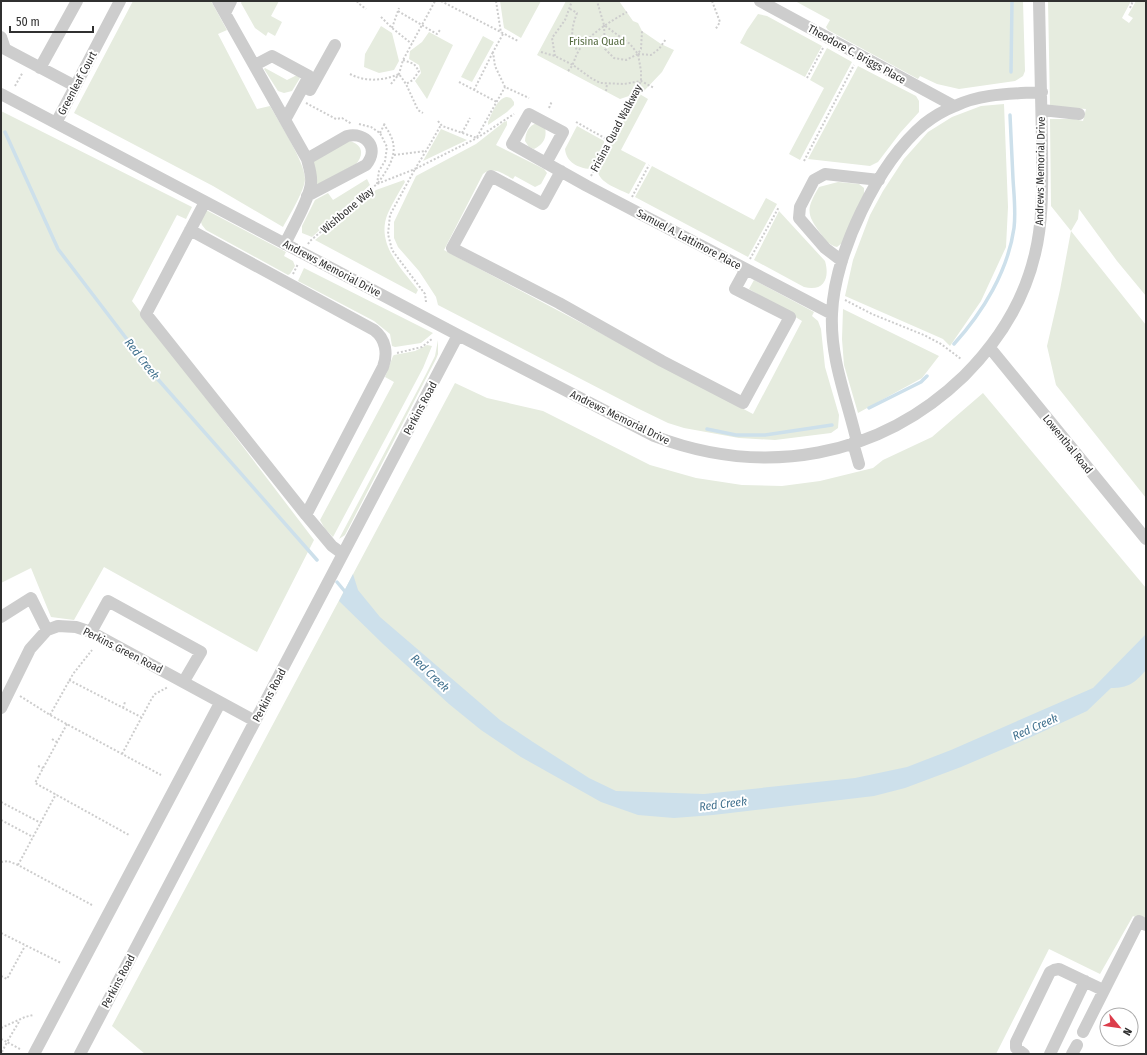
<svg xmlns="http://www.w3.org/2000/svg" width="1147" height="1055" font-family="'Fira Sans Condensed',sans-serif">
	<rect width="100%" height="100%" fill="#fff"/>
	<path fill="#e6ecdf" d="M 133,1 L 211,1 L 227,30 L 218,34 L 257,109 L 270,106 C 279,122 305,162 305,179 C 305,190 289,216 283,227 L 213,186 L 74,113 Z
		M 242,1 L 279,1 L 271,16 L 282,22 L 275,36 L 268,32 L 266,36 L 255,28 L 241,3 Z
		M 500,1 L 541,1 L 521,38 L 504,28 Z
		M 566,1 L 619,1 L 633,21 L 638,23 L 642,31 L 661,44 L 674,50 L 662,72 L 644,91 L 620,99 L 537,55 Z
		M 795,1 L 1023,1 L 1025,71 L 1023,76 L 1015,81 L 959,89 L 937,84 L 920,76 L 918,79 L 828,30 L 826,27 L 830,20 Z
		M 1048,1 L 1131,1 L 1122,18 L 1129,23 L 1133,18 L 1128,15 L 1136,1 L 1146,1 L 1146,296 L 1117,261 L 1079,209 L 1078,219 L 1071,231 L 1146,325 L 1146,498 L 1056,385 L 1047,346 L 1060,290 L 1071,231 L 1051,206 L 1050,119 L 1074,119 L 1083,121 L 1086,109 L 1050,106 Z
		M 758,14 L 767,16 L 822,46 L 805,77 L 740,43 L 747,30 Z
		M 381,26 L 392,33 L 399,61 L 394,70 L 379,73 L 364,67 L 365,54 Z
		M 429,32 L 453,45 L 427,99 L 415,81 L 421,73 L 419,65 L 409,59 L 410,51 L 422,42 Z
		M 483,36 L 494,42 L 472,82 L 461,77 Z
		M 827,48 L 852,62 L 800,160 L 789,154 L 824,88 L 810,80 Z
		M 858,66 L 916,96 L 919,101 L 919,112 L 900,133 L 878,162 L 870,166 L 808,159 Z
		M 265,68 L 287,80 L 297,75 L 300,78 L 292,91 L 284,93 L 278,91 L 264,69 Z
		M 638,93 L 648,99 L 621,150 L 646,163 L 629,194 C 620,190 598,182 598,171 Z
		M 507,97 L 511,98 L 514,102 L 514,105 L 507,112 L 488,125 L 488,122 C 492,114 497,98 507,97 Z
		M 1004,104 L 1008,207 L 1006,247 L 981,301 L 950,346 L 943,339 L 934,335 L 845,296 L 853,260 L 870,215 L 883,191 L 904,159 L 928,132 L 952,117 L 981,106 Z
		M 1,111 L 192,207 L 186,219 L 177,215 L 132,301 L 314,540 L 257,652 L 104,567 L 74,620 L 51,617 L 31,568 L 1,583 Z
		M 507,121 L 507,125 L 496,145 L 544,169 L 547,173 L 541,184 L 535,187 L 515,176 L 513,179 C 503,174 494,166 483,174 L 444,250 L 753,414 L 802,321 L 749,289 L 754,280 L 814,312 L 812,316 L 818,321 L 821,329 L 825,367 L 839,415 L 838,428 L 831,433 L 775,440 L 739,438 L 684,428 L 668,423 L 637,408 L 438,305 L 436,297 L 419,271 L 398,247 L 394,238 L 394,222 L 416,176 L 476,144 L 504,122 Z
		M 537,123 L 545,127 C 547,138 544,144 534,149 L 529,147 L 525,141 C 526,132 528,126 537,123 Z
		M 577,126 L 604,141 L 604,144 L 590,169 C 578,168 566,162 565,149 Z
		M 441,129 L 467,140 L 423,161 Z
		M 348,141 C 362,143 365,154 356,164 L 317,185 L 316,183 L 313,161 Z
		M 652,166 L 754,220 L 766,198 L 777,204 L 748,257 L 635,197 Z
		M 367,179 L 370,185 L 312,237 L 302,233 L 302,226 L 315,200 L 328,193 L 333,200 Z
		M 404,180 L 405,182 C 399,192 393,202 388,213 C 375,243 401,268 418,290 L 416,294 L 315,240 L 376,190 Z
		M 838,182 L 859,184 L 864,188 L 864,194 L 842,243 L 837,247 C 829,245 826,241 821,234 C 806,214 806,209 819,187 Z
		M 205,211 L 208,211 L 286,252 L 284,256 L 293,261 L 295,266 L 290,274 L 288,275 L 206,230 L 202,225 L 200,219 Z
		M 779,211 L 825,261 C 830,278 824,292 804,287 L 754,260 Z
		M 304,268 L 433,333 L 421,343 L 395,347 L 392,346 L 390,334 L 374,321 L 298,281 Z
		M 843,309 L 939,356 L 922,378 L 858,413 L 844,365 L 842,339 Z
		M 438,340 L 438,354 L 436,359 L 345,535 L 339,539 L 426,374 L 435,356 Z
		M 427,345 L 432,346 L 423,368 L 333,537 L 325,529 L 320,520 L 394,382 L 385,377 L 393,356 L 394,355 L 415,351 Z
		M 455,383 L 487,398 L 543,411 L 650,465 L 696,478 L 742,485 L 782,486 L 820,481 L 873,468 L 883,460 L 932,437 L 983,393 L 1146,588 L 1146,922 L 1133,916 L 1100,974 L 1049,949 L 996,1054 L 145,1054 L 112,1026 Z"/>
	<path fill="#cde0eb" d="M 353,574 L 358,590 L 380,617 L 500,720 L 533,742 L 589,778 L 616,791 L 704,794 L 855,778 L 907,767 L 951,750 L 1093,688 L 1146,634 L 1146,670 C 1135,683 1128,688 1111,688 L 1087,711 L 1029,738 L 961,767 L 905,788 L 874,796 L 713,815 L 674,818 L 638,815 L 601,802 L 521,757 L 481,730 L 449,704 L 383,644 L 339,601 Z"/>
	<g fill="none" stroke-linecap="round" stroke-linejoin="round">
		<path stroke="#cde0eb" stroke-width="3.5" d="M 1011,72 L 1012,1
			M 5,132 L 58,249 L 155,376 L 317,560
			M 954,344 C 983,312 1008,271 1014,228 C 1016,212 1014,196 1013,179 C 1012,158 1011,137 1010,115
			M 869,408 L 921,382 L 927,376
			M 707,429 L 736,435 L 765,435 L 832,425
			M 337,582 L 347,594"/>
		<path stroke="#cdcdcd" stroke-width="2" stroke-dasharray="2 2" stroke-linecap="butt" d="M 357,1 L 358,3 L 366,9
			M 441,1 L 518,41
			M 496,1 L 501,33
			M 712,1 L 720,22 L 715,30
			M 1130,8 L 1133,1
			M 570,9 L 577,13 C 572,26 569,40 578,51
			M 398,11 L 437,34 L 440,30
			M 381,17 L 392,28 L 412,44
			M 604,25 L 605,49 L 614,58 L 626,60 L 638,54 L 641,49 L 642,31
			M 392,28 L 399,8
			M 503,34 L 493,52 L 495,66 L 505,87 L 529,98
			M 541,52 L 555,56 L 573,65 L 591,78 L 600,83 L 624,84 L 641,81 L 654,88
			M 638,54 L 651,55 L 659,49 L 666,39
			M 555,56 L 552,38 L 565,20 L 572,1
			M 403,60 L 414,64 L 419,71 L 413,80 L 406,84
			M 568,71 C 574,65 574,59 578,52 C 587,35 611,21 627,12
			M 350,74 C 365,82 383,81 399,74 L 406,84 L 418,110 L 423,113
			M 807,78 L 823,48
			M 459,82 L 497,102
			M 391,84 L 399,74 L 403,60 L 435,1
			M 15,86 L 23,72
			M 474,90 L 493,52
			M 606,91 L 607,84
			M 306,103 L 336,119 L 342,118 L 352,124
			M 549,108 L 552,101
			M 438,121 L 442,126 L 477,138
			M 576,122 L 610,141
			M 359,124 L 371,127 L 380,133 L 387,147 L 385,161 L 379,171 L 377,184
			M 380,133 L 384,125
			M 462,133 L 470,118
			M 477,137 L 505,87
			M 394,155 L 426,151
			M 804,161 L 854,65
			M 591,176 L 641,81 L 641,71 L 638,54 L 630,44 L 604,25 L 597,1
			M 378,183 C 392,163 402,148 384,125 L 385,123
			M 632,197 L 649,165
			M 308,244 L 310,241 L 377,184 L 415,169 L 426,151 L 441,125
			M 750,259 L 779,207
			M 293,274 L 298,264
			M 845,300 L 872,314 L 924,335 L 941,344 L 961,359
			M 426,302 L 425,294 L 392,250 L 388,234 L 390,215 L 415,169 L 477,138 L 514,114
			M 397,353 L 422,347 L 432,339
			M 69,680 L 141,717
			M 20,696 L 50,715 L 161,775
			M 123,708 L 125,702
			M 50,715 L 73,674 L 92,650
			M 67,724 L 35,783 L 129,835
			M 52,739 L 57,742
			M 122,754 L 152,698 L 155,694 L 168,687
			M 38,766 L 43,768
			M 1,802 L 41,823
			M 1,820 L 33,837
			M 1,862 L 8,861 L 18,865 L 92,905
			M 18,865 L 56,794
			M 1,933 L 61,963
			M 1,976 L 7,979 L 25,946
			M 1,1028 L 25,1017 L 33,1015
			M 1,1039 L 7,1042 L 1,1054
			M 20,1049 L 7,1042 L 20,1020"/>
		<path stroke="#cdcdcd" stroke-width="12" d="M 218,1 L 307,159 C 309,167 312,175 311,183 C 310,198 292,229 285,244
			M 760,1 L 954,106
			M 225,13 L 231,1
			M 1,37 L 5,49 L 75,86
			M 255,65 L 272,56 L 309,76 L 285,120
			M 40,68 L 77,1
			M 310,90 L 335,45
			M 1,94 L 458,335 L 654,436 C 764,478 879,458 964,376 C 998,342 1024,301 1035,254 C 1044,217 1042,178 1042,141 C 1041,94 1040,48 1039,1
			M 1042,110 L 1079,114
			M 56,123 L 120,1
			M 307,159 L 347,136 C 366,132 380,148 366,165 L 307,196
			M 546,163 L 563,132 L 529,114 L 512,144 L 587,186 L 832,314
			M 561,171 L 543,204 L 491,176 L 452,248 L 559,303 L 662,361 L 743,403 L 790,317 L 735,289 L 746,269
			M 205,202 L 146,314 L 306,515
			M 190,230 L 374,330 C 386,339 388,354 383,367 L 306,515 L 332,546 L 343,554
			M 842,261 L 825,248 L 799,218 L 800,207 L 814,180 L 825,174 L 879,180
			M 990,348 L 1146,539
			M 857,442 C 847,399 830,359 832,314 C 834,254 878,163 924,124 C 933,117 945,110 955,106 C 982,93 1012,94 1042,92
			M 853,443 L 859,464
			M 1,617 L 31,598 L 47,630
			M 91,632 L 108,601 L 201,652 L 184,681
			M 1,708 L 30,649 L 47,630 L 58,626 L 76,627 L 91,632 L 255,721
			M 1083,1032 L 1139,921 L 1146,925
			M 34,1054 L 220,703
			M 80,1054 L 458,335
			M 1024,1054 L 1016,1048 L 1016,1042 L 1050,972 L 1054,970 L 1059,969 L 1103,990
			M 1050,1054 L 1085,981
			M 1072,1054 L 1077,1045"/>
	</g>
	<g text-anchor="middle" stroke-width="4" stroke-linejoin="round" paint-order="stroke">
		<g font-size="11" fill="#546a3f" stroke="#fff">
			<text x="597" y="45">Frisina Quad</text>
		</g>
		<g font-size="11" fill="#303030" stroke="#fff">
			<text transform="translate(857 54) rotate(29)" y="4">Theodore C. Briggs Place</text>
			<text transform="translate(77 83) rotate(-62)" y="4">Greenleaf Court</text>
			<text transform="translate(616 128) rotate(-62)" y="4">Frisina Quad Walkway</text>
			<text transform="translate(1040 171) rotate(-89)" y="4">Andrews Memorial Drive</text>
			<text transform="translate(347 210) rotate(-40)" y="4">Wishbone Way</text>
			<text transform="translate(689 239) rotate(28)" y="4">Samuel A. Lattimore Place</text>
			<text transform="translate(332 268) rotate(28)" y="4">Andrews Memorial Drive</text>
			<text transform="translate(420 408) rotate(-62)" y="4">Perkins Road</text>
			<text transform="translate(620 417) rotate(26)" y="4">Andrews Memorial Drive</text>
			<text transform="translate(1068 444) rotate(51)" y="4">Lowenthal Road</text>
			<text transform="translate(123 650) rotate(27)" y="4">Perkins Green Road</text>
			<text transform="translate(269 695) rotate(-62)" y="4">Perkins Road</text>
			<text transform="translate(118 981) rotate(-62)" y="4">Perkins Road</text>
		</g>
		<g font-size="12" font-style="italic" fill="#42728f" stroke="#fff">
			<text transform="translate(142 359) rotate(52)" y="4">Red Creek</text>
			<text transform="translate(430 673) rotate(44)" y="4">Red Creek</text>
			<text transform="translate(1035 727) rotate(-24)" y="4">Red Creek</text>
			<text transform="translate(723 804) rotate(-7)" y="4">Red Creek</text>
		</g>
	</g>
	<rect width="1147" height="1055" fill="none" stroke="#303030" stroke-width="4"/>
	<g transform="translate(1119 1027) rotate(119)"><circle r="19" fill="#ffffff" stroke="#acacac"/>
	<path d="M0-3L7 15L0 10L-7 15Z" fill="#dc3d4b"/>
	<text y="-6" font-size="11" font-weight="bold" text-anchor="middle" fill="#303030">N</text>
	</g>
	<path d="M10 26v6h83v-6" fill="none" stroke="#303030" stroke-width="2"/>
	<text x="16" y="26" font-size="12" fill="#303030" stroke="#ffffff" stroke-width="3" paint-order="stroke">50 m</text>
</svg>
